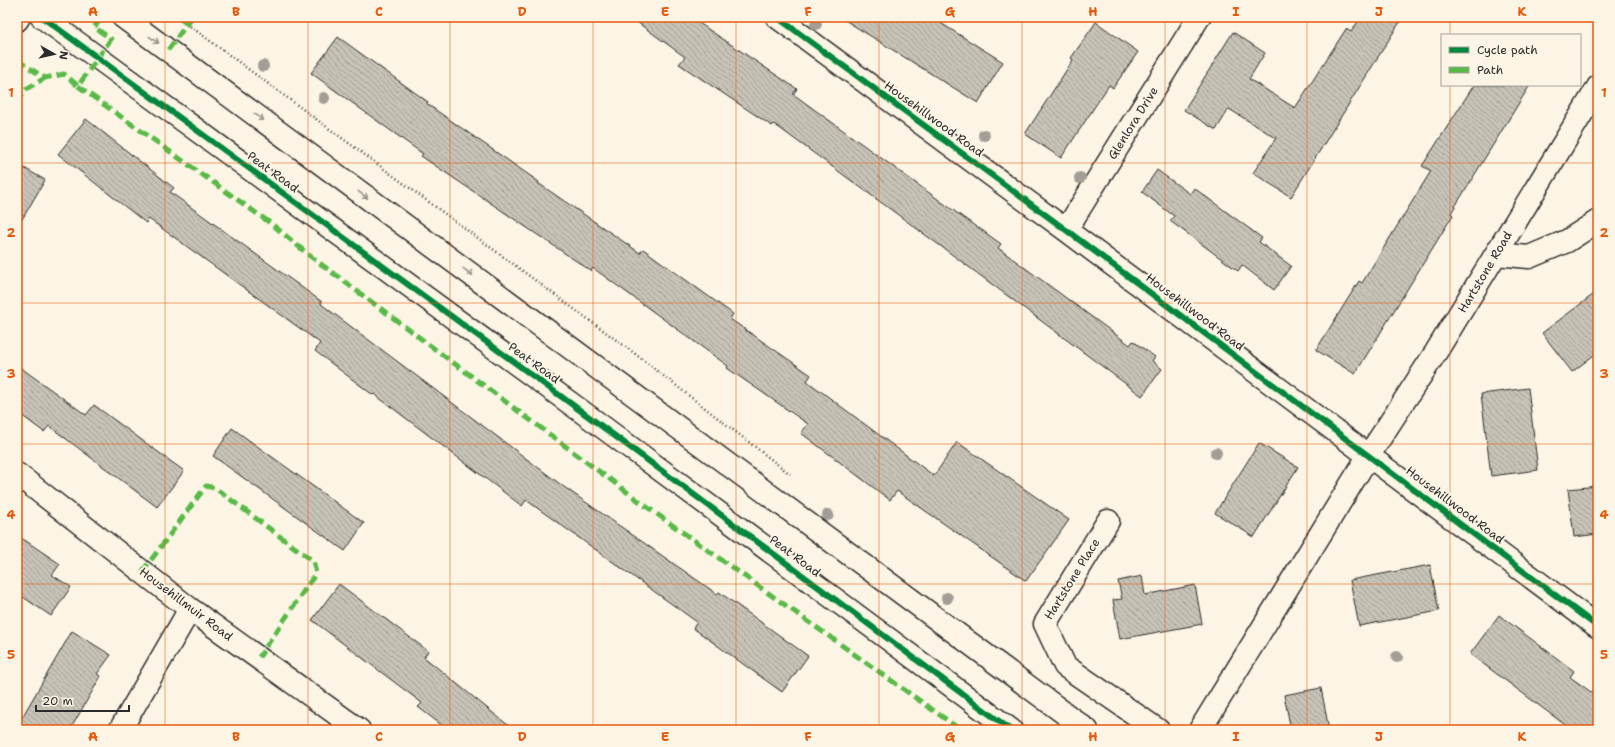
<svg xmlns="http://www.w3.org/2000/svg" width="1615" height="747" font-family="'Shantell Sans',sans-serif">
	<defs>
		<pattern id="building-back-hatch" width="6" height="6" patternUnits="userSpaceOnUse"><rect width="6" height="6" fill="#c8c3b7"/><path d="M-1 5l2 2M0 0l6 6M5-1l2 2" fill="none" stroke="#a39f95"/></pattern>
	</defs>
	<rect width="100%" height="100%" fill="#fcf5e5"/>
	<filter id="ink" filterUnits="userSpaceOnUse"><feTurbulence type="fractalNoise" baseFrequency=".025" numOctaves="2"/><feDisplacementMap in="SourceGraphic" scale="8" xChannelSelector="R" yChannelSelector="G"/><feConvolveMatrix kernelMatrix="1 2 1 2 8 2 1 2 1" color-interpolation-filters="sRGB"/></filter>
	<g filter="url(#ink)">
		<path fill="url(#building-back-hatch)" stroke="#2b2b2b" d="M 630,17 L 690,17 L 797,89 L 793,94 L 979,229 L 979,228 L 1001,244 L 998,248 L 1130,345 L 1133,341 L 1155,357 L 1152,361 L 1162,369 L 1142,396 L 946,250 L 774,124 L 772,126 L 679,64 L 685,57 Z
			M 840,17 L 931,17 L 1003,62 L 978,103 Z
			M 1361,17 L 1403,17 L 1291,197 L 1253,173 L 1276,138 L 1229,109 L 1216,130 L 1184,110 L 1233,32 L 1265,53 L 1249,79 L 1295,108 L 1346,29 L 1351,32 Z
			M 1096,22 L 1138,52 L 1113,88 L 1109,85 L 1061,158 L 1025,134 L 1073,60 L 1071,58 Z
			M 338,37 L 428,102 L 427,104 L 539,182 L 538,183 L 640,253 L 643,249 L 733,314 L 730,319 L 811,375 L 807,381 L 934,476 L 957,442 L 1069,520 L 1026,581 L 897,491 L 890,500 L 801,433 L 808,424 L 727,368 L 728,366 L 593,268 L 591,271 L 421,156 L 423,154 L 311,73 Z
			M 1474,85 L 1530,85 L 1451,213 L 1453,215 L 1355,374 L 1316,350 L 1359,281 L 1362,283 L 1431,171 L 1422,166 Z
			M 86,119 L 174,188 L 170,192 L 322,302 L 321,304 L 564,487 L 717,594 L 719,592 L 808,656 L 782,692 L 693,628 L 697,622 L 526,500 L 522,506 L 374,394 L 373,395 L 315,351 L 320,343 L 149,219 L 146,223 L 58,154 Z
			M 17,164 L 45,180 L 17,228 Z
			M 1157,170 L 1190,194 L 1194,188 L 1262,238 L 1259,242 L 1291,266 L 1274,290 L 1242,265 L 1238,271 L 1192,237 L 1170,221 L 1174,216 L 1142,192 Z
			M 1598,291 L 1598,352 L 1572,372 L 1542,333 Z
			M 17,365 L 86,415 L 94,405 L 184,471 L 157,507 L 49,426 L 44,432 L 17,412 Z
			M 1528,388 L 1538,470 L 1491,476 L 1481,394 Z
			M 232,428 L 364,523 L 345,551 L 213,456 Z
			M 1259,443 L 1298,467 L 1254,537 L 1215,513 Z
			M 1598,486 L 1598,534 L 1574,537 L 1568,489 Z
			M 17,535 L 60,564 L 52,575 L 71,587 L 51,616 L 17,593 Z
			M 1430,565 L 1439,611 L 1359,626 L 1350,580 Z
			M 1142,576 L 1145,595 L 1195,585 L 1202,624 L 1120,639 L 1113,600 L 1122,599 L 1118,581 Z
			M 339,584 L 428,651 L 424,657 L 514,730 L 448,730 L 418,707 L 422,703 L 312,620 Z
			M 1499,615 L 1574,671 L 1570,677 L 1598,697 L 1598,730 L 1572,730 L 1470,654 Z
			M 72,631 L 111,655 L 97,674 L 101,676 L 70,730 L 17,730 L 17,726 Z
			M 1321,688 L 1329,730 L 1291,730 L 1284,695 Z"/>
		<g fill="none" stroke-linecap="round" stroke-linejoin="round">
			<g stroke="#2b2b2b" stroke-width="25">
				<path id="minor" d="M 42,17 L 596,422 L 1011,730
					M 123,17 L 1087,730
					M 777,17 L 1066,230 L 1598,627
					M 17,20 L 19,17
					M 1066,230 L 1199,17
					M 1496,254 L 1529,257 L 1567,241 L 1598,221
					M 17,474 L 190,609 L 359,730
					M 1108,521 L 1045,624 L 1065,666 L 1158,730
					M 120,730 L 190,609
					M 1200,730 L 1369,455 L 1436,352 L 1598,87"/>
			</g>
			<path stroke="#2b2b2b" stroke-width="2.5" stroke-dasharray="1 3" stroke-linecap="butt" d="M 187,24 L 634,353 L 790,474"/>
			<use href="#minor" stroke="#fcf5e5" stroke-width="22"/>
			<path stroke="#58b947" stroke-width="5" stroke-dasharray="10 5" stroke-linecap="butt" d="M 178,17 L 187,24
				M 168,50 L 192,17
				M 17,60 L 45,78 L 64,74 L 78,86 L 111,39 L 94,27 L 103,17
				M 78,86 L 273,225 L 310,256 L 647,507 L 961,730
				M 17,102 L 26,89 L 45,78
				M 142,572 L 206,486 L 215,488 L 313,561 L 316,573 L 259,657"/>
			<g stroke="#fcf5e5" stroke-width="8">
				<path id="cycleway" d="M 42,17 L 596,422 L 1011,730
					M 777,17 L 1066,230 L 1598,627"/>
			</g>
			<use href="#cycleway" stroke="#00873e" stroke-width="6"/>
		</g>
		<g fill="#a29e95">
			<circle cx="816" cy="24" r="6"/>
			<circle cx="263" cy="66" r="6"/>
			<circle cx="324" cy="98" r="6"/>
			<circle cx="984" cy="135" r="6"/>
			<circle cx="1080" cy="178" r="6"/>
			<circle cx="1216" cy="453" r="6"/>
			<circle cx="828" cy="515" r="6"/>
			<circle cx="947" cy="598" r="6"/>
			<circle cx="1397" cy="657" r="6"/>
		</g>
		<defs><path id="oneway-shaft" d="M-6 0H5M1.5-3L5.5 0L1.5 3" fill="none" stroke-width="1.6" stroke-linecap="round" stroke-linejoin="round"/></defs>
		<g stroke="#949088">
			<use href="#oneway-shaft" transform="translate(154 40) rotate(36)"/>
			<use href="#oneway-shaft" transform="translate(259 117) rotate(37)"/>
			<use href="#oneway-shaft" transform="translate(363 195) rotate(37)"/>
			<use href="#oneway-shaft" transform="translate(468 272) rotate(37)"/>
		</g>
	</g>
	<path fill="none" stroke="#e8590c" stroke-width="1" stroke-opacity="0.55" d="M 165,17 L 165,730M 308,17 L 308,730M 450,17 L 450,730M 593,17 L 593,730M 736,17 L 736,730M 879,17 L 879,730M 1022,17 L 1022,730M 1165,17 L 1165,730M 1307,17 L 1307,730M 1450,17 L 1450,35M 1450,85 L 1450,730M 17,163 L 1598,163M 17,303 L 1598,303M 17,444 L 1598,444M 17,584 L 1598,584"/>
	<g text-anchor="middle" stroke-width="4" stroke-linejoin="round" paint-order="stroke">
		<g font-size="12" fill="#2b2b2b" stroke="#fcf5e5">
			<text transform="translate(934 119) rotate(36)" y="4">Househillwood Road</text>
			<text transform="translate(1133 123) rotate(-58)" y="4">Glenlora Drive</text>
			<text transform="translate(273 172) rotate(36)" y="4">Peat Road</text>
			<text transform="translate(1485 272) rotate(-59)" y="4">Hartstone Road</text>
			<text transform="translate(1195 312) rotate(37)" y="4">Househillwood Road</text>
			<text transform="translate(534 363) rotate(36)" y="4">Peat Road</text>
			<text transform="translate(1455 505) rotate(37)" y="4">Househillwood Road</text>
			<text transform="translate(795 556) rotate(37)" y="4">Peat Road</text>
			<text transform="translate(1072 579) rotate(-58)" y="4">Hartstone Place</text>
			<text transform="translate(186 604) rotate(37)" y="4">Househillmuir Road</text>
		</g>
	</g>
	<rect width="1615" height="747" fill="none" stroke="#fcf5e5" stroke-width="44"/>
	<rect x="1441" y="34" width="140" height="52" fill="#fcf5e5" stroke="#a8a49b"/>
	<rect x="1449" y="47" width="20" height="6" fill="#00873e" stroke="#a8a49b"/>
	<text x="1477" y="54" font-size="12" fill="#2b2b2b">Cycle path</text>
	<rect x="1449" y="67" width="20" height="6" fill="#58b947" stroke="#a8a49b"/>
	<text x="1477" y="74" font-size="12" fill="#2b2b2b">Path</text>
	<g transform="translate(54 54) rotate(98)" stroke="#fcf5e5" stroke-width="3" paint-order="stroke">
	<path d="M0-3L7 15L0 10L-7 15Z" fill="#2b2b2b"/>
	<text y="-6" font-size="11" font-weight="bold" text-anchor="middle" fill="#2b2b2b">N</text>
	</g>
	<path d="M36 705v6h93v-6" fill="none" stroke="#2b2b2b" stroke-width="2"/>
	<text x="42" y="705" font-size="12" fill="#2b2b2b" stroke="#fcf5e5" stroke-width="3" paint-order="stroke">20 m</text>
	<rect x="22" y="22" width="1571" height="703" fill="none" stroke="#e8590c" stroke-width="1.5"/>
	<g font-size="13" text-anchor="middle" font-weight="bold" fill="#e8590c">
		<text x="93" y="16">A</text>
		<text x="236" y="16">B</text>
		<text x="379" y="16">C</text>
		<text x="522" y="16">D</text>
		<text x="665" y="16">E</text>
		<text x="808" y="16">F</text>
		<text x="950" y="16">G</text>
		<text x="1093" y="16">H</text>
		<text x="1236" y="16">I</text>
		<text x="1379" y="16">J</text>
		<text x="1522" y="16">K</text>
		<text x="11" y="97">1</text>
		<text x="1604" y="97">1</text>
		<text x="11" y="237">2</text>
		<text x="1604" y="237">2</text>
		<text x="11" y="378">3</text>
		<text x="1604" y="378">3</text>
		<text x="11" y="519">4</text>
		<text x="1604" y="519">4</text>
		<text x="11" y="659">5</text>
		<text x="1604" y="659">5</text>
		<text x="93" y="741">A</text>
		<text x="236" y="741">B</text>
		<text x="379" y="741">C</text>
		<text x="522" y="741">D</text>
		<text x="665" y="741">E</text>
		<text x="808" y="741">F</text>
		<text x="950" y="741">G</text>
		<text x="1093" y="741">H</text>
		<text x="1236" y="741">I</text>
		<text x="1379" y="741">J</text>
		<text x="1522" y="741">K</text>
	</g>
</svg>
